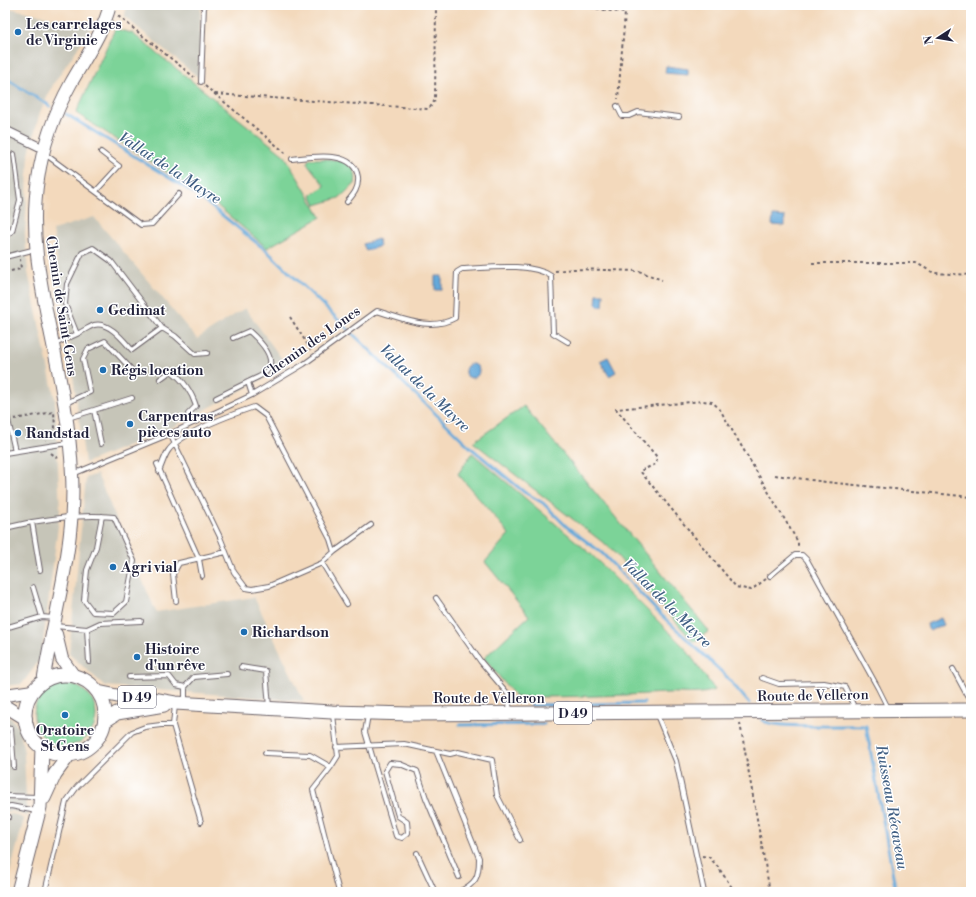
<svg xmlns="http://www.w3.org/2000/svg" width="976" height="897" font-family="'Libre Bodoni',serif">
	<rect width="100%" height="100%" fill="#fff"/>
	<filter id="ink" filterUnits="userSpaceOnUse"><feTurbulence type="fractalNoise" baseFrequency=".025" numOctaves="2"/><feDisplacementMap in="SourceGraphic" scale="8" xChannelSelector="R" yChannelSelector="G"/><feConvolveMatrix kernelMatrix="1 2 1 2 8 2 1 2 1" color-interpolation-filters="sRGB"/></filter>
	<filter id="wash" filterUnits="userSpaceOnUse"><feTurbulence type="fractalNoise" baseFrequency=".012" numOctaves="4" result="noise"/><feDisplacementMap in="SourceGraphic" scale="16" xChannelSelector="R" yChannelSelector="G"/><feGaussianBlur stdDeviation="0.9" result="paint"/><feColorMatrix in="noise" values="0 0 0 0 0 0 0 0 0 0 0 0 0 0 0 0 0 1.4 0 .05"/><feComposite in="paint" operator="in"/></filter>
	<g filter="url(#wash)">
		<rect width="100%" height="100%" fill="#f3d9bc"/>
		<path fill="#c6c5b8" d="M 126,5 L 201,5 L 199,78 L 125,17 Z
			M 5,7 L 92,27 L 54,83 L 40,112 L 29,153 L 25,234 L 28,272 L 55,400 L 60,511 L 41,658 L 22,684 L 5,686 Z
			M 94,217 L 197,339 L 245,308 L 287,366 L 173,427 L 85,463 L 53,230 Z
			M 97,474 L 156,612 L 254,597 L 304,701 L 105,686 L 69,654 L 86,478 Z
			M 5,715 L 12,719 L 20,730 L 24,753 L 27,816 L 11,811 L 5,812 Z
			M 13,814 L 24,819 L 5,892 L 5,815 Z"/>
		<path fill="#7cd398" stroke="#4f7a6a" d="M 115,29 L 132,33 L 285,156 L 321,217 L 267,248 L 213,202 L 76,113 Z
			M 309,159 C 326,159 361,156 355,184 L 339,198 L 316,205 L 311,195 L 325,186 L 307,163 Z
			M 524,406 L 709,631 L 694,642 L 610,548 L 473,442 Z
			M 472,453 L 591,554 L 685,648 L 715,690 C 698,696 683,692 666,693 C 616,696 566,697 516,697 L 484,658 L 529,616 L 485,562 L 509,534 L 458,474 Z
			M34 715a31 31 0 1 1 62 0a31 31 0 1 1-62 0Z"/>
		<path fill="#65a9da" stroke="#44668a" d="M 666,66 L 688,69 L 688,75 L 665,73 Z
			M 773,216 L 785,217 L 784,226 L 772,225 Z
			M 378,239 L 380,246 L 366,251 L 363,244 Z
			M 435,276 L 442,276 L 442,290 L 435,290 Z
			M 597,294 L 604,294 L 603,306 L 598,306 L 596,304 Z
			M 608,357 L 616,372 L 609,376 L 600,361 Z
			M465 371a7 7 0 1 1 14 0a7 7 0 1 1-14 0Z
			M 941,618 L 944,625 L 930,631 L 928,629 L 927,624 Z"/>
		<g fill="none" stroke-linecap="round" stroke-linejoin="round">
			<path stroke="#65a9da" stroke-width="3" d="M 5,78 L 50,106
				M 66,114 L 197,195 L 267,251 L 470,447 L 524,492 L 543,503 L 567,527 L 602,553 L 657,611 L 726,676 L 749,703
				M 531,705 L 644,703
				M 762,720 C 771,729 848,725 866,726 L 896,892
				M 460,725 L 544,724"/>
		</g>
	</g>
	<g filter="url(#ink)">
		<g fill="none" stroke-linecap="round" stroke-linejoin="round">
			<g stroke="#6b6268" stroke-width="6">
				<path id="lane" d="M 201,82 L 204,5
					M 617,106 L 622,116 L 629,116 L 638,112 L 679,117
					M 45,154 L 141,225 L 152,224 L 179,194
					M 292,159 C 311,157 354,149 358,177 C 359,188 354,194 347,202
					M 96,191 L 119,166 L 101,152
					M 5,236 L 12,231 L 20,200 L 14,154
					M 5,257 L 36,249
					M 162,328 L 175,336 L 195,354 L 207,353
					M 233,338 L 249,331 C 259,340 280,360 265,373 C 260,377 253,379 248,382 L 252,395
					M 55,344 L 77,334 L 65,304 L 67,284 L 82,253 L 93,248 L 111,261 L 162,328 L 132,350 C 124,341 109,321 94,325 C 89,327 83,331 77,334
					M 160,379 L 171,371 C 183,379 192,393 196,406 L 188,414 L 190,424
					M 216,398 L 248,382
					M 66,403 L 90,392 L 83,359 L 88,349 L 105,341 L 133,371
					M 5,407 L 15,451
					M 94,410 L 132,398
					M 68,418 L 94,410 L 101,444
					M 170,434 L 220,537 L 226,552
					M 5,453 L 68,443
					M 157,464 L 199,559 L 202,576
					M 159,471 C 162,465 164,457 168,451 C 180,433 233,414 254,407 L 266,416 L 330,539 L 334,552
					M 73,474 L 170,434 L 252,395 L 304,364 L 377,311 C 402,318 430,332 455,318 L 457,272 L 462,269 C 487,268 530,262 551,276 L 553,333 L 568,342
					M 5,528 L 32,522
					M 322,563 L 347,604
					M 40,570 L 32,522 C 60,517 86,514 114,517 L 134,561 L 126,602 L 114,613 L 93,612 L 84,600 L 87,570 L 96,547 L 102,516
					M 770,576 L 795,555 L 802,555 L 807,560 L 878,688 L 888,708
					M 33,587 L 42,617
					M 436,598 L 481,662 L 508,694 L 510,712
					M 176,601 L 173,574 L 179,563 L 226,552 L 234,572 L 246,588 L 252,589 L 269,586 L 322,563 L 334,552 L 371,525
					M 55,626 L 87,629 L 89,662
					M 5,628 L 42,617 L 53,618
					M 87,629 L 100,623 L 141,621
					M 241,667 L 266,671 L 269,707
					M 953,669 L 967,695 L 971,694
					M 129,677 L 169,676 L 176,685 L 185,687
					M 762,678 L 779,684 L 824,683 L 845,687 L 855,709
					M 185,702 L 185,687 L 194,677 L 227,674
					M 368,715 L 365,732 L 396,836 L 402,838 L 408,833 L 407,822 L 398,816 L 385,771 L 390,763 L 400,764 L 417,771 L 426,798 L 459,877
					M 657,715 L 676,761 L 704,892
					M 173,725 L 201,822
					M 5,728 L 11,729 L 14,767
					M 336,747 L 404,744 L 450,754 L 458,752 L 492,760 L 497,795 L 520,840
					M 436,751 L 479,858 C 479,878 476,883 459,892
					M 265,753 L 310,755 L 331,767 L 338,756 L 333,715
					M 331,767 L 313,790 L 339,892
					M 5,796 L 38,797
					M 5,807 L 11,806 L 36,811
					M 5,818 L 9,817
					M 417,853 L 435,892
					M 45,892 L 66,802 L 77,787 L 132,732 L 145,727 L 161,725 L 173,725 L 175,705"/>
			</g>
			<g stroke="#6b6268" stroke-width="10">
				<path id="street" d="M 5,130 L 44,149"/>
			</g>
			<g stroke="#6b6268" stroke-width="14">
				<path id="secondary" d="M 56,634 L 62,659 L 74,676
					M 43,682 C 54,614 76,544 72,474 C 70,424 59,374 49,325 C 39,276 30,229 38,179 C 43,144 54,114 71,83 C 85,58 103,33 110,5
					M 5,695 L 33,691
					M 5,706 L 26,719"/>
			</g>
			<g stroke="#6b6268" stroke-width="15">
				<path id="primary" d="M25 715a40 40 0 1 1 80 0a40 40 0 1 1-80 0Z
					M 98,692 L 117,696 L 147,698 L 175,703 L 332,712 L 411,714 L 971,710
					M 105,721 L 117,713 L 164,705
					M 44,798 L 55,774 L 69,755
					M 18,892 L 40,807 L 42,748"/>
			</g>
			<path stroke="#6b6268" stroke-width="2" stroke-dasharray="3 3" stroke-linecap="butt" d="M 573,5 L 625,13 L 618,99
				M 118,16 L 194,77
				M 205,86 L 288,155
				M 215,94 L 429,109 L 435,100 L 436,5
				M 812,263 L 916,263 L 934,273 L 971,275
				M 555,271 L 574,269 L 639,271 L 662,280
				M 5,272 L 21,269 L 20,259
				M 290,317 L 311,350
				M 14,419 L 54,412 L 55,428 L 45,440
				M 51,453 L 60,460
				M 775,475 L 826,482 L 971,497
				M 766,579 L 751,590 L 736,587 L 640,471 L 656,464 L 657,457 L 616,409 L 703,401 L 712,402 L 719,408 L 798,542 L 798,548
				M 740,723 L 770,892
				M 702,856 L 709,857 L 718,867 L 735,892"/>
			<use href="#lane" stroke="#fff" stroke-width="4"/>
			<use href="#street" stroke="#fff" stroke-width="8"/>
			<use href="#secondary" stroke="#fff" stroke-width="12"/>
			<use href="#primary" stroke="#fff" stroke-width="13"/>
		</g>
	</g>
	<g fill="#1f6fb2" stroke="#fff" stroke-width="1.5">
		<circle cx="18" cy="32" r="4"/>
		<circle cx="100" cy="310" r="4"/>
		<circle cx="103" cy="370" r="4"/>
		<circle cx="130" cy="424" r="4"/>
		<circle cx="18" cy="433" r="4"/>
		<circle cx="113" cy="567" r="4"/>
		<circle cx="244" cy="632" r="4"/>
		<circle cx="137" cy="657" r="4"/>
		<circle cx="65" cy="715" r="4"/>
	</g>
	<g text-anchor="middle" stroke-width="3" stroke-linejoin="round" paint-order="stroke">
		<g fill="#fff" stroke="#646476" stroke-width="1">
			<rect x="118" y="686" width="38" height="22" rx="3"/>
			<rect x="554" y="702" width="38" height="22" rx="3"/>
		</g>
		<g font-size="13" font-weight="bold" fill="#22223b">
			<text x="137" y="702">D 49</text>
			<text x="573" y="718">D 49</text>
		</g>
		<g font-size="14" font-weight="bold" fill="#22223b" stroke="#fff" text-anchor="start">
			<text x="26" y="29">Les carrelages<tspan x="26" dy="16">de Virginie</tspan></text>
			<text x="108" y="315">Gedimat</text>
			<text x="111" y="375">Régis location</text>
			<text x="138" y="421">Carpentras<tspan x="138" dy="16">pièces auto</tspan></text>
			<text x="26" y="438">Randstad</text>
			<text x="121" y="572">Agri vial</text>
			<text x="252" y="637">Richardson</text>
			<text x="145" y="654">Histoire<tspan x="145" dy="16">d'un rêve</tspan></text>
			<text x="65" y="735" text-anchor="middle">Oratoire<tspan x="65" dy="16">St Gens</tspan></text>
		</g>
		<g font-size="14" fill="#22223b" stroke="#fff">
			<text transform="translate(62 306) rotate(81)" y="5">Chemin de Saint-Gens</text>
			<text transform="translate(311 342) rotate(-35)" y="5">Chemin des Lones</text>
			<text transform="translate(813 695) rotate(-1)" y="5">Route de Velleron</text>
			<text x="489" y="703">Route de Velleron</text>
		</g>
		<g font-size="15" font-style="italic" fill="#405f83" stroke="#fff">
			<text transform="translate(170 168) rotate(33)" y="5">Vallat de la Mayre</text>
			<text transform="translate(425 388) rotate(44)" y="5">Vallat de la Mayre</text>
			<text transform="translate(667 603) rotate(45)" y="5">Vallat de la Mayre</text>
			<text transform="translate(892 807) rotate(80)" y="5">Ruisseau Récaveau</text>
		</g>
	</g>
	<rect width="976" height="897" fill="none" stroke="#fff" stroke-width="20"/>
	<g transform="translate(938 38) rotate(258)" stroke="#ffffff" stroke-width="3" paint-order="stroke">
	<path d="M0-3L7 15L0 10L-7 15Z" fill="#22223b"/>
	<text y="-6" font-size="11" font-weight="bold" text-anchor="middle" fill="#22223b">N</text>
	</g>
</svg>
